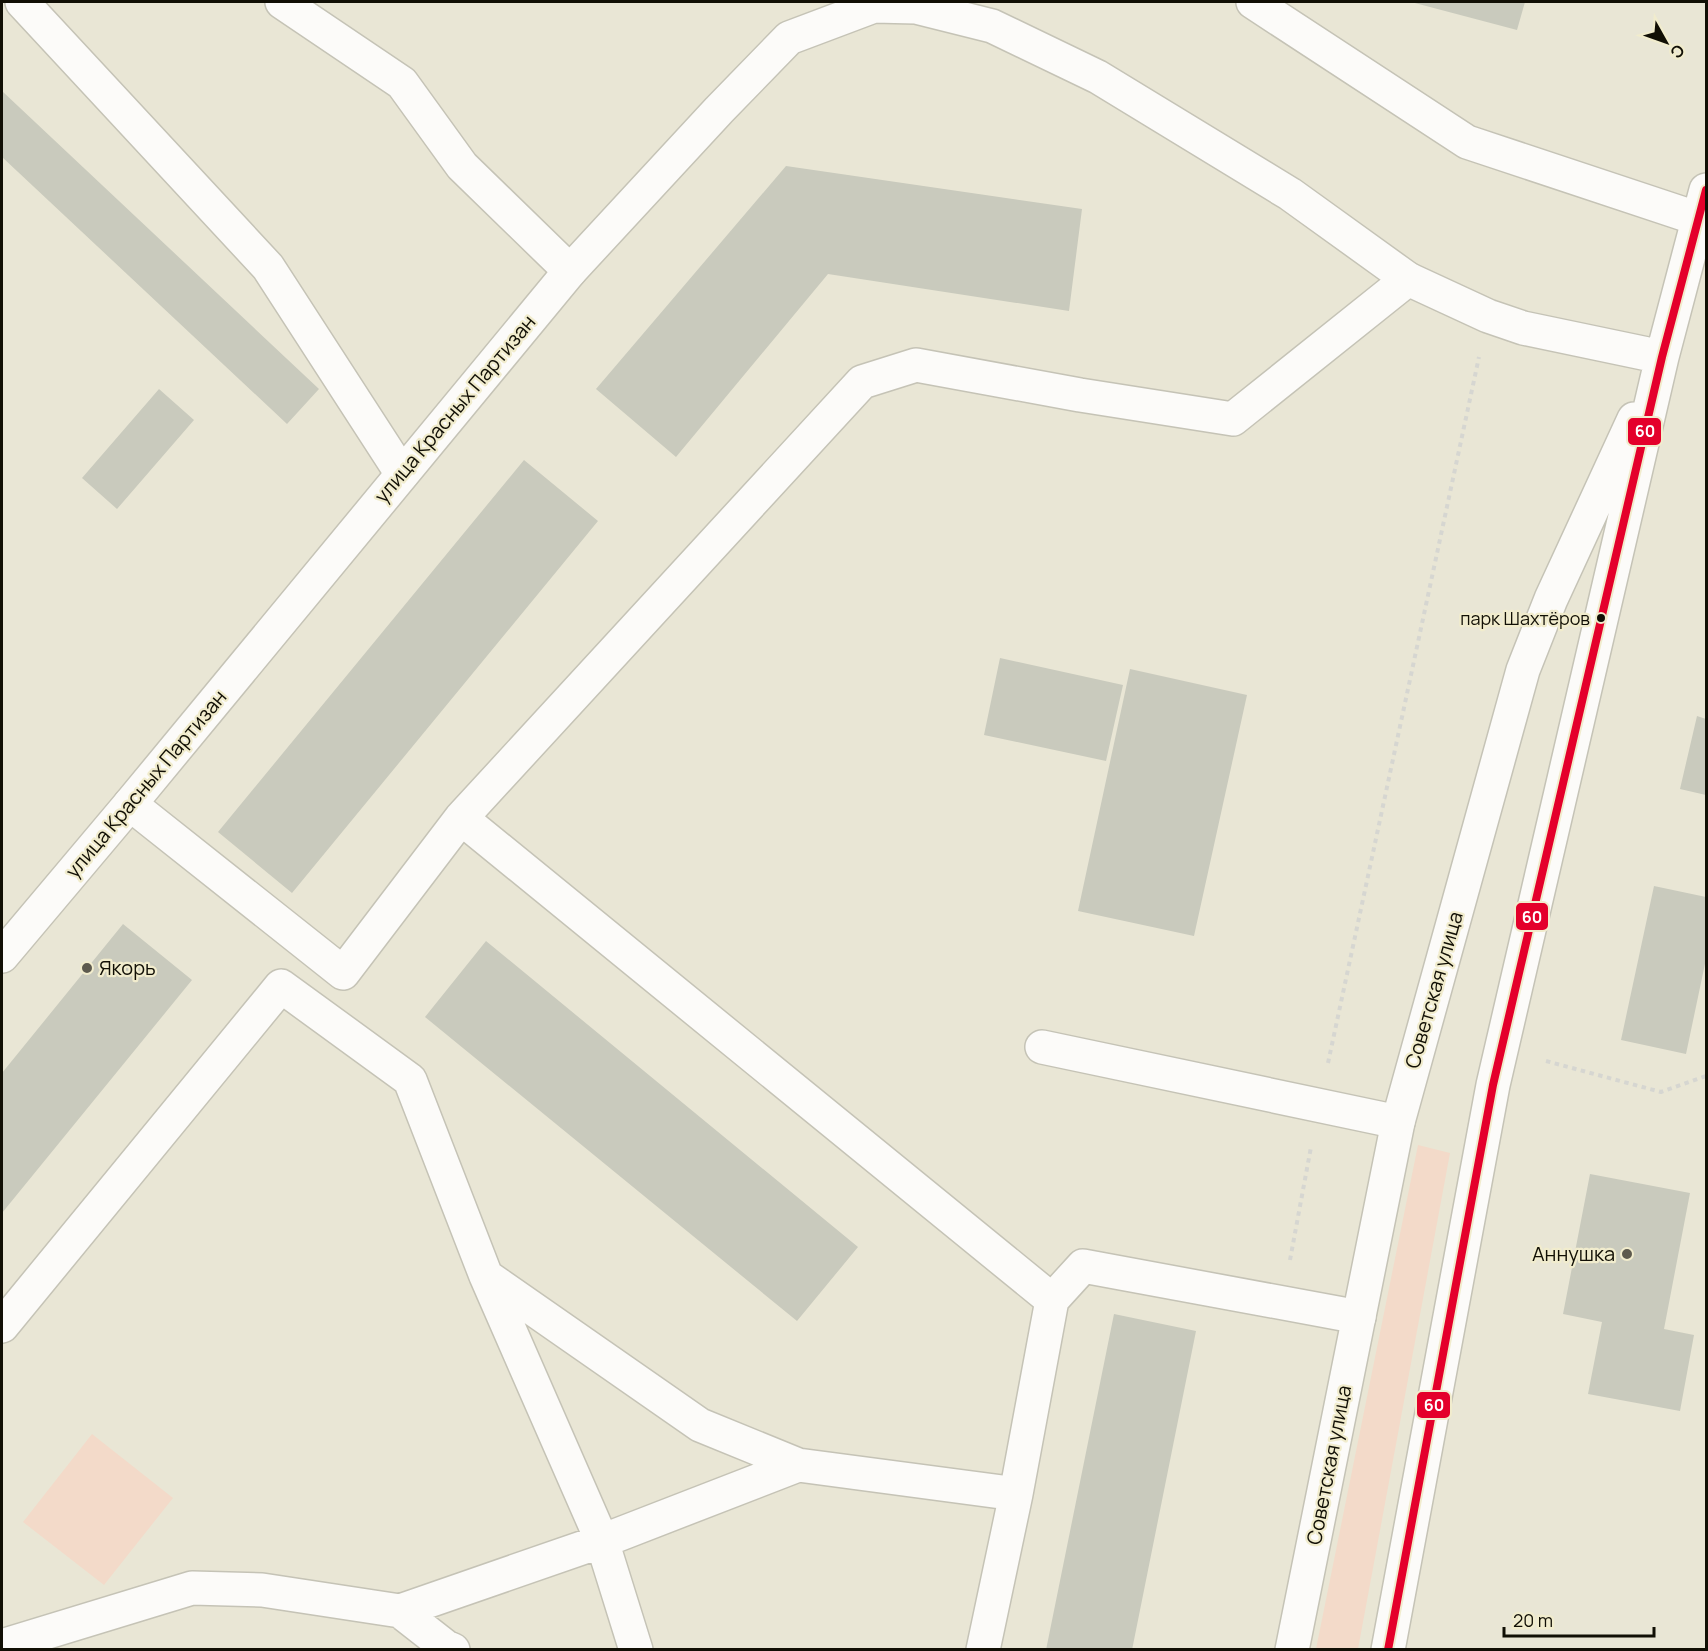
<svg xmlns="http://www.w3.org/2000/svg" width="1708" height="1651" font-family="Manrope,sans-serif">
	<rect width="100%" height="100%" fill="#e9e6d5"/>
	<path fill="#f3dac9" d="M 1418,1145 L 1450,1153 L 1358,1649 L 1316,1649 Z
		M 92,1434 L 173,1498 L 104,1585 L 23,1522 Z"/>
	<path fill="#c9cabd" d="M 1411,2 L 1525,2 L 1517,30 Z
		M 2,91 L 319,389 L 287,424 L 2,157 Z
		M 786,166 L 1082,209 L 1069,311 L 828,274 L 676,457 L 596,389 Z
		M 159,389 L 194,420 L 117,509 L 82,478 Z
		M 524,460 L 598,521 L 292,893 L 218,832 Z
		M 1000,658 L 1123,685 L 1106,761 L 984,735 Z
		M 1130,669 L 1247,695 L 1194,936 L 1078,911 Z
		M 1697,716 L 1706,719 L 1706,795 L 1680,789 Z
		M 1654,886 L 1706,897 L 1706,959 L 1686,1054 L 1621,1040 Z
		M 123,924 L 192,980 L 2,1213 L 2,1073 Z
		M 486,941 L 858,1247 L 797,1321 L 425,1017 Z
		M 1590,1174 L 1690,1193 L 1664,1329 L 1694,1335 L 1680,1411 L 1588,1394 L 1602,1322 L 1563,1314 Z
		M 1114,1314 L 1196,1331 L 1132,1650 L 1046,1650 Z"/>
	<g fill="none" stroke-linecap="round" stroke-linejoin="round">
		<g stroke="#c5c3b6" stroke-width="36">
			<path id="minor" d="M 22,2 L 268,267 L 402,474
				M 282,2 L 402,83 L 462,166 L 570,271
				M 1253,2 L 1467,142 L 1699,219
				M 130,804 L 343,973 L 461,818 L 862,382 L 916,365 L 1080,395 L 1233,419 L 1408,279
				M 461,818 L 1052,1300
				M 1042,1047 L 1398,1122
				M 486,1276 L 602,1541 L 636,1650
				M 2,1326 L 281,986 L 410,1080 L 486,1276 L 700,1425 L 798,1465 L 1016,1494
				M 400,1611 L 602,1541 L 798,1465
				M 2,1646 L 192,1588 L 262,1590 L 400,1611 L 446,1647 L 453,1650
				M 983,1650 L 1016,1494 L 1052,1300 L 1083,1266 L 1359,1317"/>
		</g>
		<g stroke="#c5c3b6" stroke-width="36">
			<path id="major" d="M 2,956 L 130,804 L 570,271 L 719,110 L 789,38 L 874,6 L 916,7 L 992,26 L 1098,77 L 1290,194 L 1408,279 L 1488,316 L 1523,328 L 1662,357
				M 1292,1650 L 1398,1122 L 1523,670 L 1551,599 L 1634,419
				M 1388,1650 L 1493,1085 L 1662,357 L 1706,190"/>
		</g>
		<path stroke="#d6d6d1" stroke-width="4" stroke-dasharray="4.5 4.5" stroke-linecap="butt" d="M 1546,1061 L 1661,1092 L 1706,1076
			M 1328,1063 L 1479,357
			M 1290,1260 L 1311,1147"/>
		<use href="#minor" stroke="#fcfbf9" stroke-width="33"/>
		<use href="#major" stroke="#fcfbf9" stroke-width="33"/>
		<g stroke="#f1eccd" stroke-width="12">
			<path id="bus-1" d="M 1388,1650 L 1493,1085 L 1662,357 L 1706,190"/>
		</g>
		<use href="#bus-1" stroke="#e4002b" stroke-width="8"/>
	</g>
	<circle fill="#110f05" stroke="#f1eccd" stroke-width="2" cx="1601" cy="618" r="5"/>
	<g fill="#5d5a4e" stroke="#f1eccd" stroke-width="2">
		<circle cx="87" cy="968" r="6"/>
		<circle cx="1627" cy="1254" r="6"/>
	</g>
	<g text-anchor="middle" stroke-width="4.5" stroke-linejoin="round" paint-order="stroke">
		<g font-size="18" fill="#110f05" stroke="#f1eccd" text-anchor="end">
			<text x="1590" y="625">парк Шахтёров</text>
		</g>
		<g font-size="20" fill="#110f05" stroke="#f1eccd">
			<text transform="translate(455 409) rotate(-50)" y="7">улица Красных Партизан</text>
			<text transform="translate(146 784) rotate(-50)" y="7">улица Красных Партизан</text>
			<text transform="translate(1434 990) rotate(-74)" y="7">Советская улица</text>
			<text transform="translate(1329 1465) rotate(-79)" y="7">Советская улица</text>
		</g>
		<g font-size="20" fill="#110f05" stroke="#f1eccd" text-anchor="start">
			<text x="99" y="975">Якорь</text>
			<text x="1615" y="1261" text-anchor="end">Аннушка</text>
		</g>
	</g>
	<g stroke="#f1eccd" stroke-width="2">
		<rect x="1627" y="417" width="35" height="29" rx="6" fill="#e4002b"/>
		<rect x="1515" y="902" width="34" height="29" rx="6" fill="#e4002b"/>
		<rect x="1416" y="1391" width="35" height="28" rx="6" fill="#e4002b"/>
	</g>
	<g font-size="16" text-anchor="middle" font-weight="bold" fill="#fff">
		<text x="1645" y="437">60</text>
		<text x="1532" y="923">60</text>
		<text x="1434" y="1411">60</text>
	</g>
	<rect width="1708" height="1651" fill="none" stroke="#110f05" stroke-width="6"/>
	<g transform="translate(1666 42) rotate(130)" stroke="#f1eccd" stroke-width="4.5" paint-order="stroke">
	<path d="M0-4.5L10 22L0 15L-10 22Z" fill="#110f05"/>
	<text y="-9" font-size="16" font-weight="bold" text-anchor="middle" fill="#110f05">С</text>
	</g>
	<path d="M1504 1627v9h150v-9" fill="none" stroke="#110f05" stroke-width="3"/>
	<text x="1513" y="1627" font-size="18" fill="#110f05" stroke="#f1eccd" stroke-width="4.5" paint-order="stroke">20 m</text>
</svg>
